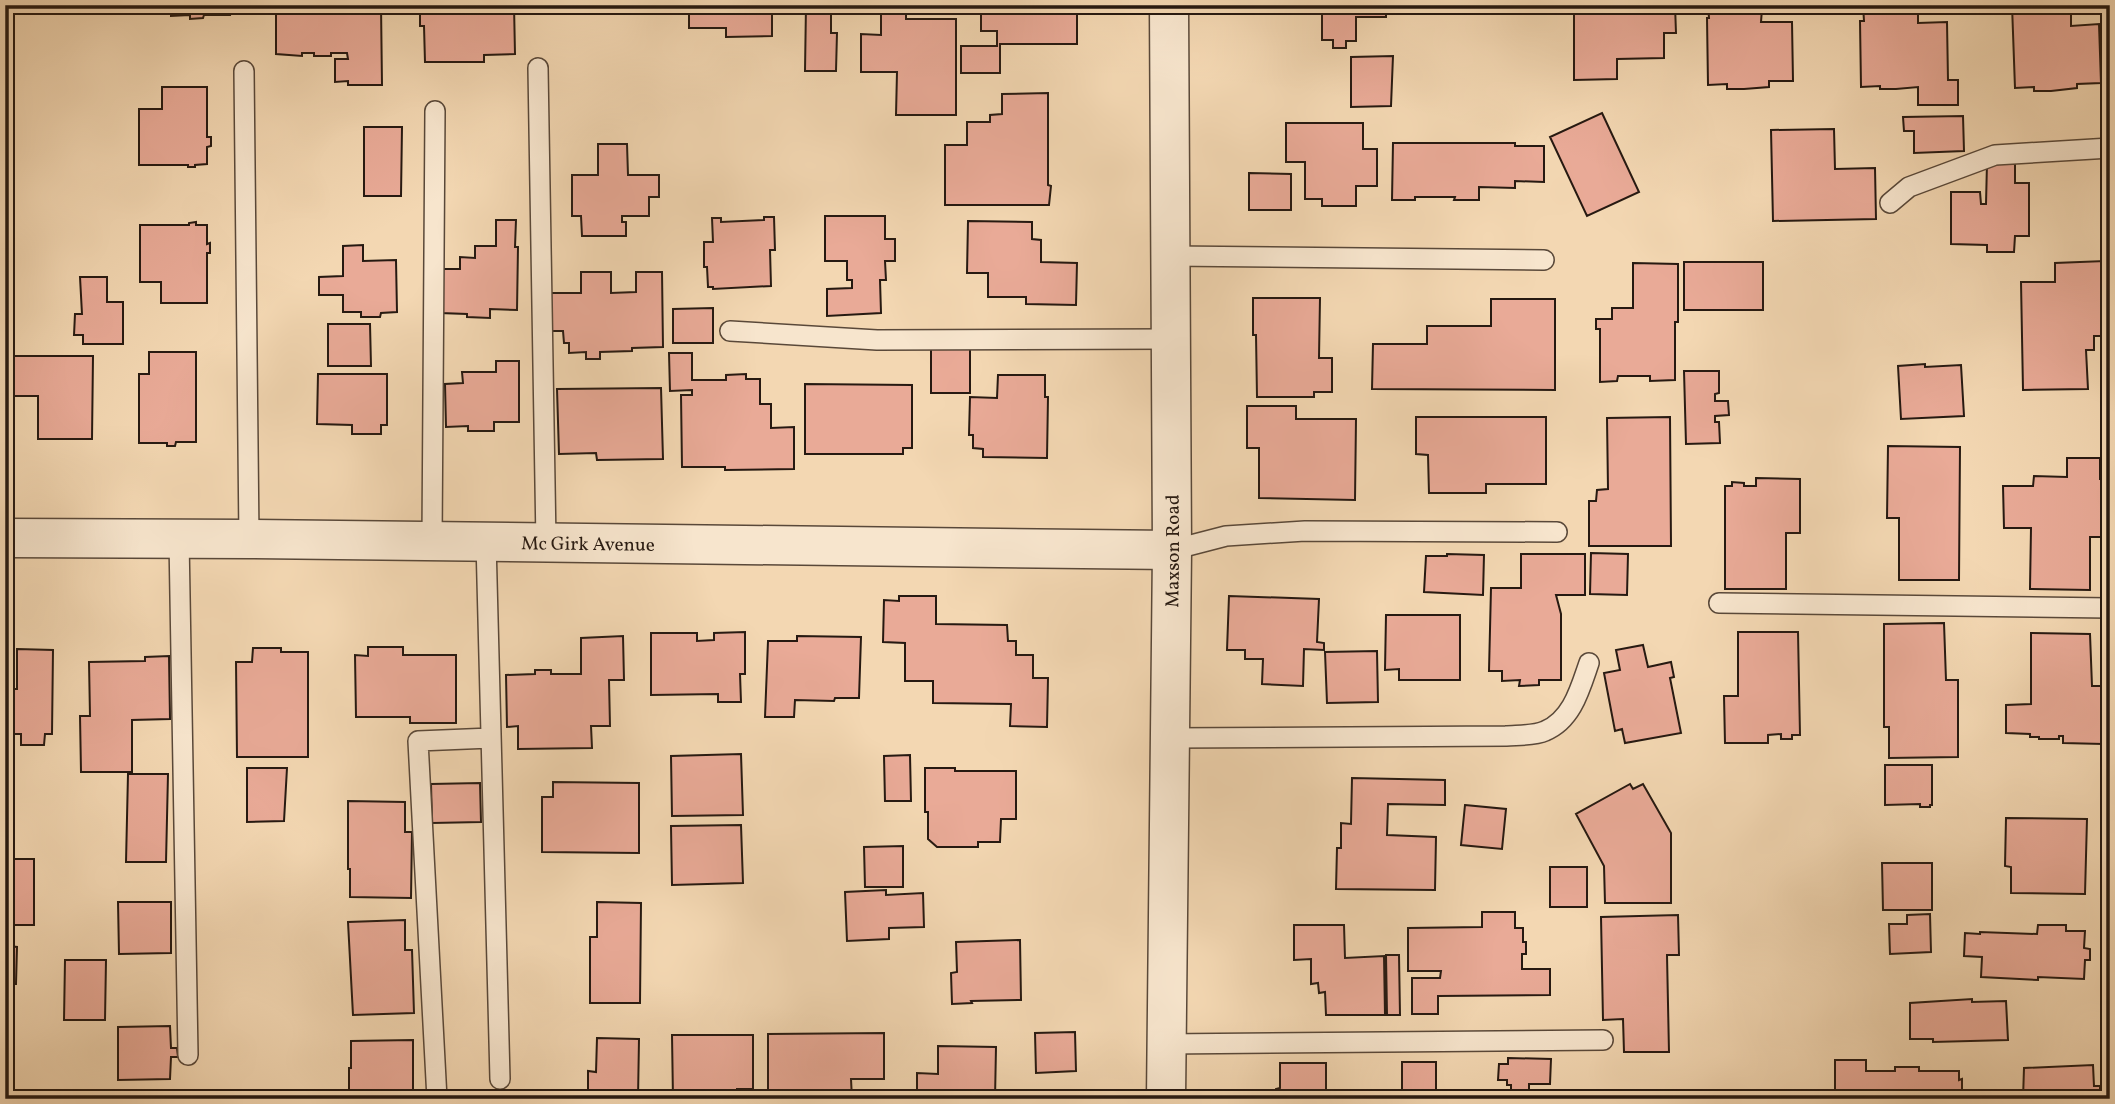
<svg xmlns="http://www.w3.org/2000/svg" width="2115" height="1104" font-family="Vollkorn,serif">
	<rect width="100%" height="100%" fill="#f3d7b2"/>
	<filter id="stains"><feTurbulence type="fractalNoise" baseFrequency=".00286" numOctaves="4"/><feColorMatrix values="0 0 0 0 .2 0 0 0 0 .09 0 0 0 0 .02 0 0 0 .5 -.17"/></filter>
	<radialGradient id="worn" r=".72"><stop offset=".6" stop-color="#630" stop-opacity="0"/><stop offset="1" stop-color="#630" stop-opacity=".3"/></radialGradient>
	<path fill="#e9aa97" stroke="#261911" stroke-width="2" d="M 171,5 L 229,5 L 230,15 L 204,15 L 203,18 L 190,19 L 190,15 L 171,16 Z
		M 292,5 L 381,5 L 382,85 L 348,85 L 348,81 L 335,82 L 335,59 L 348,59 L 347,53 L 331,53 L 331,56 L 314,56 L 314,53 L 302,53 L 302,56 L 276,54 L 276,12 L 292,11 Z
		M 420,5 L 514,5 L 515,54 L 484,55 L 484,62 L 425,62 L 424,26 L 420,26 Z
		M 689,5 L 772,5 L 772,36 L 726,37 L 726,28 L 689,28 Z
		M 806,5 L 831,5 L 831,33 L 837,33 L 836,71 L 805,71 Z
		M 881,5 L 906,5 L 906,19 L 956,19 L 956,115 L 896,115 L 897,72 L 861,72 L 861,34 L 881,35 Z
		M 981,5 L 1077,5 L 1077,44 L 1000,44 L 1000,73 L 961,73 L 961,46 L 997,46 L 997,31 L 981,31 Z
		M 1315,5 L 1386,5 L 1386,17 L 1356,17 L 1356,41 L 1346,41 L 1346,48 L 1333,48 L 1333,40 L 1322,40 L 1322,5 Z
		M 1467,5 L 1518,5 L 1518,9 L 1467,9 Z
		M 1574,5 L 1675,5 L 1676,33 L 1664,33 L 1664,58 L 1617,59 L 1617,79 L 1574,80 Z
		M 1708,5 L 1748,5 L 1749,10 L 1762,9 L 1761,22 L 1792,22 L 1793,81 L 1769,81 L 1769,87 L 1744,89 L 1727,89 L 1727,84 L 1708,85 L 1707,18 L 1709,18 Z
		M 1863,5 L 1904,5 L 1904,11 L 1918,10 L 1918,23 L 1947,22 L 1948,80 L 1958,80 L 1958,105 L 1918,105 L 1918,87 L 1896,89 L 1880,89 L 1880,86 L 1861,87 L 1860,21 L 1864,21 Z
		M 2012,5 L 2057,5 L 2057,13 L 2071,12 L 2071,26 L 2099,24 L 2101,83 L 2077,84 L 2077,88 L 2051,91 L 2034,91 L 2034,87 L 2015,88 Z
		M 1393,56 L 1391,106 L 1351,107 L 1351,57 Z
		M 162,87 L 207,87 L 207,137 L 211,137 L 211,146 L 207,147 L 207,164 L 195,165 L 195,167 L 188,167 L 188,165 L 139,165 L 139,109 L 162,109 Z
		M 1048,93 L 1048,185 L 1051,186 L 1049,205 L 945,205 L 945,145 L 967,145 L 967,122 L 990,122 L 990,115 L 1002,114 L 1002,94 Z
		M 1602,113 L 1639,192 L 1587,216 L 1550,137 Z
		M 1963,116 L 1964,151 L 1914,153 L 1914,131 L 1904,131 L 1903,117 Z
		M 1286,123 L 1363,123 L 1363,149 L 1377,149 L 1377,186 L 1356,186 L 1356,206 L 1322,206 L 1322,199 L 1305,199 L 1305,162 L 1286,162 Z
		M 364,127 L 402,127 L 401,196 L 364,196 Z
		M 1834,129 L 1835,169 L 1875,168 L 1876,219 L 1773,221 L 1771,130 Z
		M 1393,143 L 1515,143 L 1515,146 L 1544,146 L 1544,182 L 1515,181 L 1515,188 L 1479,187 L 1479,200 L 1454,200 L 1455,197 L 1415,197 L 1415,200 L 1392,200 Z
		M 598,144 L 627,144 L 628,175 L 659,175 L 659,197 L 649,197 L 649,216 L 622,216 L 622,222 L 626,222 L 626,236 L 582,236 L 581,216 L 572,216 L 572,175 L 598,175 Z
		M 1987,163 L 2015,164 L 2015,183 L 2029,183 L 2029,236 L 2015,236 L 2014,252 L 1987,252 L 1987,245 L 1951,244 L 1951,192 L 1980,192 L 1981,204 L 1986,204 Z
		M 1249,173 L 1291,174 L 1291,210 L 1249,210 Z
		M 825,216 L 885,216 L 885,239 L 895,239 L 895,261 L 885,261 L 886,280 L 880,280 L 881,313 L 827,316 L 827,289 L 852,288 L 852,280 L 847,280 L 847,261 L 825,261 Z
		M 764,217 L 774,217 L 775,250 L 770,250 L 771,286 L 713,289 L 713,287 L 708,287 L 707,267 L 704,267 L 704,242 L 713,242 L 712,218 L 721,218 L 721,222 L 764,220 Z
		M 496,220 L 516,220 L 515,247 L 518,247 L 517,310 L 490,309 L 490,318 L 467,317 L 467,314 L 440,313 L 441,269 L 460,269 L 460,257 L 475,258 L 475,246 L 496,246 Z
		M 968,221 L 1032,222 L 1032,239 L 1041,240 L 1041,262 L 1077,263 L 1076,305 L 1026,304 L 1026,297 L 988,297 L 988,273 L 967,273 Z
		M 196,222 L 196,225 L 207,225 L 207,244 L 210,243 L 210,253 L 207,253 L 207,303 L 161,303 L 161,282 L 140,282 L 140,225 L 189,225 L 189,223 Z
		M 363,245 L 363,261 L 396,260 L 397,312 L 381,313 L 380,317 L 361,317 L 361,312 L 343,312 L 343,295 L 319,295 L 319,277 L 343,276 L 343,246 Z
		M 2105,261 L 2106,336 L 2094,336 L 2094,350 L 2086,350 L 2088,389 L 2023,390 L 2021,282 L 2055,282 L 2055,263 Z
		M 1684,262 L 1763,262 L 1763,310 L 1684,310 Z
		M 1633,263 L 1678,264 L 1678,322 L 1675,322 L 1675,380 L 1650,381 L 1650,376 L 1618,376 L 1617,381 L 1600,382 L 1600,329 L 1596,329 L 1596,319 L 1612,319 L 1612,308 L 1633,308 Z
		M 581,272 L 611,272 L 611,293 L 636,292 L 636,272 L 662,272 L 663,347 L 632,348 L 632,351 L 600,352 L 600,359 L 586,359 L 586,352 L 569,353 L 569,343 L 564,343 L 563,331 L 547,331 L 546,293 L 581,293 Z
		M 80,277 L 107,277 L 107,302 L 123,302 L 123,344 L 83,344 L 83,335 L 74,335 L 75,314 L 82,314 Z
		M 1253,298 L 1320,298 L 1319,358 L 1332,358 L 1332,392 L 1314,392 L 1314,397 L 1257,397 L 1256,335 L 1253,335 Z
		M 1491,299 L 1555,299 L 1555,390 L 1372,389 L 1373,344 L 1427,344 L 1427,326 L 1491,326 Z
		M 713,308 L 713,343 L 673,343 L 673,309 Z
		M 328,324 L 370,324 L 371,366 L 328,366 Z
		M 931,349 L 970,349 L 970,393 L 931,393 Z
		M 149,352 L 196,352 L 196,442 L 176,442 L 175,446 L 167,446 L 167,443 L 139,443 L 139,374 L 149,374 Z
		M 669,353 L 692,353 L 692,380 L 726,380 L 726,375 L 746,374 L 746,379 L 760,379 L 760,404 L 771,404 L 771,428 L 794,427 L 794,469 L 725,470 L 725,467 L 682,467 L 681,395 L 692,395 L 692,390 L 670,391 Z
		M 12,356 L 93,356 L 92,439 L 38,439 L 38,396 L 11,396 Z
		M 496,361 L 519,361 L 519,422 L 494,422 L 494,431 L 468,431 L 468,426 L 446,427 L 445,384 L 463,383 L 462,372 L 496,372 Z
		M 1925,364 L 1925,367 L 1961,365 L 1964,416 L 1901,419 L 1898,366 Z
		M 1684,371 L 1719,371 L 1719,393 L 1715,394 L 1715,401 L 1728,401 L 1729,415 L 1715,416 L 1715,422 L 1719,422 L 1720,443 L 1686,444 Z
		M 318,374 L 387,374 L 387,425 L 381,425 L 381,434 L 352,434 L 352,425 L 317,424 Z
		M 998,375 L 1045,375 L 1045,397 L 1048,397 L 1047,458 L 983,457 L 983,449 L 973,448 L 973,435 L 969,435 L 970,397 L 997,398 Z
		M 805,384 L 912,385 L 912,448 L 903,448 L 903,454 L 805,454 Z
		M 661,388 L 663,459 L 597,460 L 596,453 L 559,454 L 557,389 Z
		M 1247,406 L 1296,406 L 1296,419 L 1356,419 L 1355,500 L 1259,498 L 1259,448 L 1247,448 Z
		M 1416,417 L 1546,417 L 1546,484 L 1486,484 L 1486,493 L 1429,493 L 1428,455 L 1416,454 Z
		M 1670,417 L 1671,546 L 1589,546 L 1589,501 L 1596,501 L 1597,490 L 1608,489 L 1607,418 Z
		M 1888,446 L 1960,447 L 1959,580 L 1899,580 L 1899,518 L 1887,518 Z
		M 2067,458 L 2100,458 L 2100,479 L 2105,479 L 2105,537 L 2090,537 L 2090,590 L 2030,589 L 2031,528 L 2004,528 L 2003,486 L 2033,486 L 2034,476 L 2067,477 Z
		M 1756,478 L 1800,479 L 1800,533 L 1786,533 L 1786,589 L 1725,589 L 1725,486 L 1732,486 L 1732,482 L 1744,483 L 1744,486 L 1756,486 Z
		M 1591,553 L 1628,554 L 1627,595 L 1590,594 Z
		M 1447,554 L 1484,555 L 1483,595 L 1424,592 L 1426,556 L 1447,556 Z
		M 1521,554 L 1585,554 L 1585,595 L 1556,595 L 1561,614 L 1561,680 L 1539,680 L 1539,685 L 1519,686 L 1520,680 L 1502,681 L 1502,671 L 1489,671 L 1491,588 L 1521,588 Z
		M 899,596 L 936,596 L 936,624 L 1007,625 L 1008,641 L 1016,641 L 1016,655 L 1033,655 L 1033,678 L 1048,678 L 1047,727 L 1010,726 L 1011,704 L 933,703 L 933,681 L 905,681 L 905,643 L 883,642 L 884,600 L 899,601 Z
		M 1229,596 L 1319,599 L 1317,642 L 1324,643 L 1324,650 L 1304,649 L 1303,686 L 1262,684 L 1263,659 L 1245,659 L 1245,650 L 1227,650 Z
		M 1386,615 L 1460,615 L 1460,680 L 1399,680 L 1399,669 L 1385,670 Z
		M 1944,623 L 1946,680 L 1958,680 L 1958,757 L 1889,758 L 1889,727 L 1884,727 L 1884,624 Z
		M 745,632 L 745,674 L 740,674 L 741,702 L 718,702 L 718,694 L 651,695 L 651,633 L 697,633 L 697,641 L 714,640 L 714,633 Z
		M 1738,632 L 1798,632 L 1800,735 L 1792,735 L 1792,739 L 1781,739 L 1781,734 L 1768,735 L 1768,743 L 1725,743 L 1724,696 L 1738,696 Z
		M 2031,633 L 2090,634 L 2092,686 L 2107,686 L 2106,709 L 2103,709 L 2103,744 L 2063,743 L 2063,736 L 2059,736 L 2059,739 L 2039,739 L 2039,737 L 2030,737 L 2030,734 L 2006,733 L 2006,705 L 2031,704 Z
		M 623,636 L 624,680 L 609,680 L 610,726 L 591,726 L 592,748 L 518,749 L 518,726 L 507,727 L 506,675 L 535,674 L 535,670 L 551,670 L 551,674 L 581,674 L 581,638 Z
		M 797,636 L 861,637 L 859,698 L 835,698 L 834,701 L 795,700 L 794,717 L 765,717 L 768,641 L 797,641 Z
		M 1643,645 L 1648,667 L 1671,662 L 1674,677 L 1670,678 L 1681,733 L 1625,743 L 1622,729 L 1615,731 L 1604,673 L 1620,670 L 1616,650 Z
		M 368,647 L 403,647 L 403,655 L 456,655 L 456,723 L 410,723 L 410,717 L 356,717 L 355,655 L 368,656 Z
		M 253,648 L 281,648 L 281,652 L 308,652 L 308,757 L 237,757 L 236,662 L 252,662 Z
		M 17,649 L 53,650 L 52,734 L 45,734 L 44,745 L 21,745 L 21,734 L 5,734 L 5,689 L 17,689 Z
		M 1377,651 L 1378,702 L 1327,703 L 1325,652 Z
		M 169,656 L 170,719 L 132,720 L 132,772 L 81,772 L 80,716 L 90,716 L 89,662 L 145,661 L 145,657 Z
		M 741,754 L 743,815 L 672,816 L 671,756 Z
		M 910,755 L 911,801 L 885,801 L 884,756 Z
		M 1885,765 L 1932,765 L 1932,805 L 1930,805 L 1930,807 L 1920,807 L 1920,804 L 1885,805 Z
		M 247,768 L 287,768 L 284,821 L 247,822 Z
		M 925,768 L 955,768 L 955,771 L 1016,771 L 1016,819 L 1001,819 L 1000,842 L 978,842 L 978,847 L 937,847 L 928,839 L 928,812 L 925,812 Z
		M 128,774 L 168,774 L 166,862 L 126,862 Z
		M 1352,778 L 1445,780 L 1445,805 L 1388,804 L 1387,835 L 1436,837 L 1435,890 L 1336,889 L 1337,848 L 1341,848 L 1341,823 L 1351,824 Z
		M 553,782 L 639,783 L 639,853 L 542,852 L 542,797 L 553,797 Z
		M 480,783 L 481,822 L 432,823 L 431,784 Z
		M 1630,784 L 1633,789 L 1643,784 L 1671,833 L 1671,903 L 1605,903 L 1604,866 L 1576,814 Z
		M 348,801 L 405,802 L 405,832 L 412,832 L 411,898 L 350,897 L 350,869 L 348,869 Z
		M 1465,805 L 1506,809 L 1502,849 L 1461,845 Z
		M 2006,818 L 2087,819 L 2085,894 L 2011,893 L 2011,867 L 2005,866 Z
		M 741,825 L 743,883 L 672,885 L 671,826 Z
		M 903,846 L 903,887 L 865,887 L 864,847 Z
		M 5,859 L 34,859 L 34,925 L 8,925 L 8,946 L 17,947 L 16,984 L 5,984 Z
		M 1882,863 L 1932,863 L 1932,910 L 1883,910 Z
		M 1550,867 L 1587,867 L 1587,907 L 1550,907 Z
		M 886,890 L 886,895 L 923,893 L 924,927 L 889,928 L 889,939 L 847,941 L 845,892 Z
		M 118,902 L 171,902 L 171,953 L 119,954 Z
		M 597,902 L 641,903 L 640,1003 L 590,1003 L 590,937 L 597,937 Z
		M 1482,912 L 1515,912 L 1515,928 L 1523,928 L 1523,942 L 1526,942 L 1526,954 L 1522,954 L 1522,969 L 1550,969 L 1550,995 L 1438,996 L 1438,1014 L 1412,1014 L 1412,978 L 1440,978 L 1441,971 L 1408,971 L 1408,928 L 1482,927 Z
		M 1930,914 L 1931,952 L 1890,954 L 1889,924 L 1907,924 L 1907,915 Z
		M 1678,915 L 1679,955 L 1667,955 L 1669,1052 L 1624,1052 L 1623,1019 L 1603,1020 L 1601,917 Z
		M 405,920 L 405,950 L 412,950 L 414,1013 L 353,1015 L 348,922 Z
		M 1294,925 L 1344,925 L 1345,958 L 1384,956 L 1385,1015 L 1326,1015 L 1325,992 L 1319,993 L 1318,983 L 1311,984 L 1311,959 L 1294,960 Z
		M 2038,925 L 2066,925 L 2066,931 L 2085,931 L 2084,948 L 2090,949 L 2090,960 L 2085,960 L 2084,979 L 2038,977 L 2038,980 L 1981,977 L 1982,957 L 1964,956 L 1965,933 L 1980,934 L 1980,932 L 2037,934 Z
		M 1020,940 L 1021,1000 L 971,1001 L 972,1003 L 952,1004 L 951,973 L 957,972 L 956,942 Z
		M 1386,955 L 1399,955 L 1400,1015 L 1387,1015 Z
		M 65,960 L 106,960 L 105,1020 L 64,1020 Z
		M 1972,999 L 1972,1002 L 2006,1001 L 2008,1040 L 1933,1042 L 1933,1039 L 1910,1039 L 1910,1003 Z
		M 170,1026 L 171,1048 L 177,1048 L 178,1057 L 171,1057 L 170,1079 L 118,1080 L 118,1027 Z
		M 1075,1032 L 1076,1071 L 1036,1073 L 1035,1033 Z
		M 884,1033 L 884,1079 L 851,1079 L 852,1099 L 768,1099 L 768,1034 Z
		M 672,1035 L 753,1035 L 753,1089 L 737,1089 L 737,1095 L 731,1095 L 732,1099 L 673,1099 Z
		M 597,1038 L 639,1039 L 638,1099 L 588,1099 L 588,1071 L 596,1072 Z
		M 413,1040 L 413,1099 L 349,1099 L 349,1068 L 351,1068 L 351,1041 Z
		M 938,1046 L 996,1047 L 995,1099 L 917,1099 L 917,1073 L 938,1074 Z
		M 1508,1058 L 1551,1059 L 1550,1084 L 1529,1084 L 1529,1097 L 1511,1099 L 1511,1085 L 1507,1085 L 1507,1080 L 1498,1080 L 1499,1064 L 1508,1064 Z
		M 1835,1060 L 1866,1060 L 1866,1071 L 1895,1071 L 1895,1067 L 1919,1067 L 1919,1071 L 1959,1071 L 1959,1080 L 1962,1079 L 1962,1094 L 1958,1095 L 1958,1098 L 1965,1099 L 1835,1099 Z
		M 1402,1062 L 1436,1062 L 1436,1099 L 1402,1099 Z
		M 1280,1063 L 1326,1063 L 1326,1099 L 1280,1099 L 1280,1096 L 1276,1096 L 1276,1089 L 1280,1088 Z
		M 2093,1065 L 2094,1086 L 2100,1086 L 2100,1099 L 2023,1099 L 2024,1068 Z
		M 1709,1090 L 1766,1090 L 1766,1096 L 1769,1096 L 1769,1099 L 1701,1099 L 1701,1096 L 1710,1096 Z"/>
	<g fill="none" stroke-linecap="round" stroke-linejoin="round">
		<g stroke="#594839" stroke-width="22">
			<path id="service" d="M 538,68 L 546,543
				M 244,71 L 249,539
				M 1890,203 L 1909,187 L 1995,155 L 2110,148
				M 1170,256 L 1544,260
				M 730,331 L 877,340 L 1170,339
				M 179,539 L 188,1055
				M 432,541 L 435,111
				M 486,542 L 500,1079
				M 1172,550 L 1226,536 L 1305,531 L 1557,532
				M 1719,603 L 2110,608
				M 1170,738 L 1506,736 C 1517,735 1534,736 1545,731 C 1572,720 1580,689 1589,663
				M 1165,1044 L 1603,1040
				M 437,1099 L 418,741 L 491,738"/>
		</g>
		<g stroke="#594839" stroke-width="41">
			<g id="minor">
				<path id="s1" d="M 5,538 L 249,539 L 1172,550"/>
			</g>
		</g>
		<g stroke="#594839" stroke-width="41">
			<g id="tertiary">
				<path id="s2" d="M 1166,1099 L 1172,550 L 1169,5"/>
			</g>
		</g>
		<use href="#service" stroke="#f7e5cd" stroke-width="19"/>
		<use href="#minor" stroke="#f7e5cd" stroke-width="38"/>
		<use href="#tertiary" stroke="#f7e5cd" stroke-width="38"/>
	</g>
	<g text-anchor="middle" stroke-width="5" stroke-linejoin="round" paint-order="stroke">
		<g font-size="19" fill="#261911" stroke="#f7e5cd">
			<text dy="7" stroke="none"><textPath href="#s1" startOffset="583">Mc Girk Avenue</textPath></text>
			<text dy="7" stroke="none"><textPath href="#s2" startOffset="548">Maxson Road</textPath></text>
		</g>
	</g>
	<rect width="2115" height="1104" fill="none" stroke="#f3d7b2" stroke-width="28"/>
	<rect x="7" y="7" width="2101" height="1090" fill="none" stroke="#261911" stroke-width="3.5"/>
	<rect x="14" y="14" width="2087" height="1076" fill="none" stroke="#261911" stroke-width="2"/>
	<rect width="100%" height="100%" filter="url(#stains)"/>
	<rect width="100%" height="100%" fill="url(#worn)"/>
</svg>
